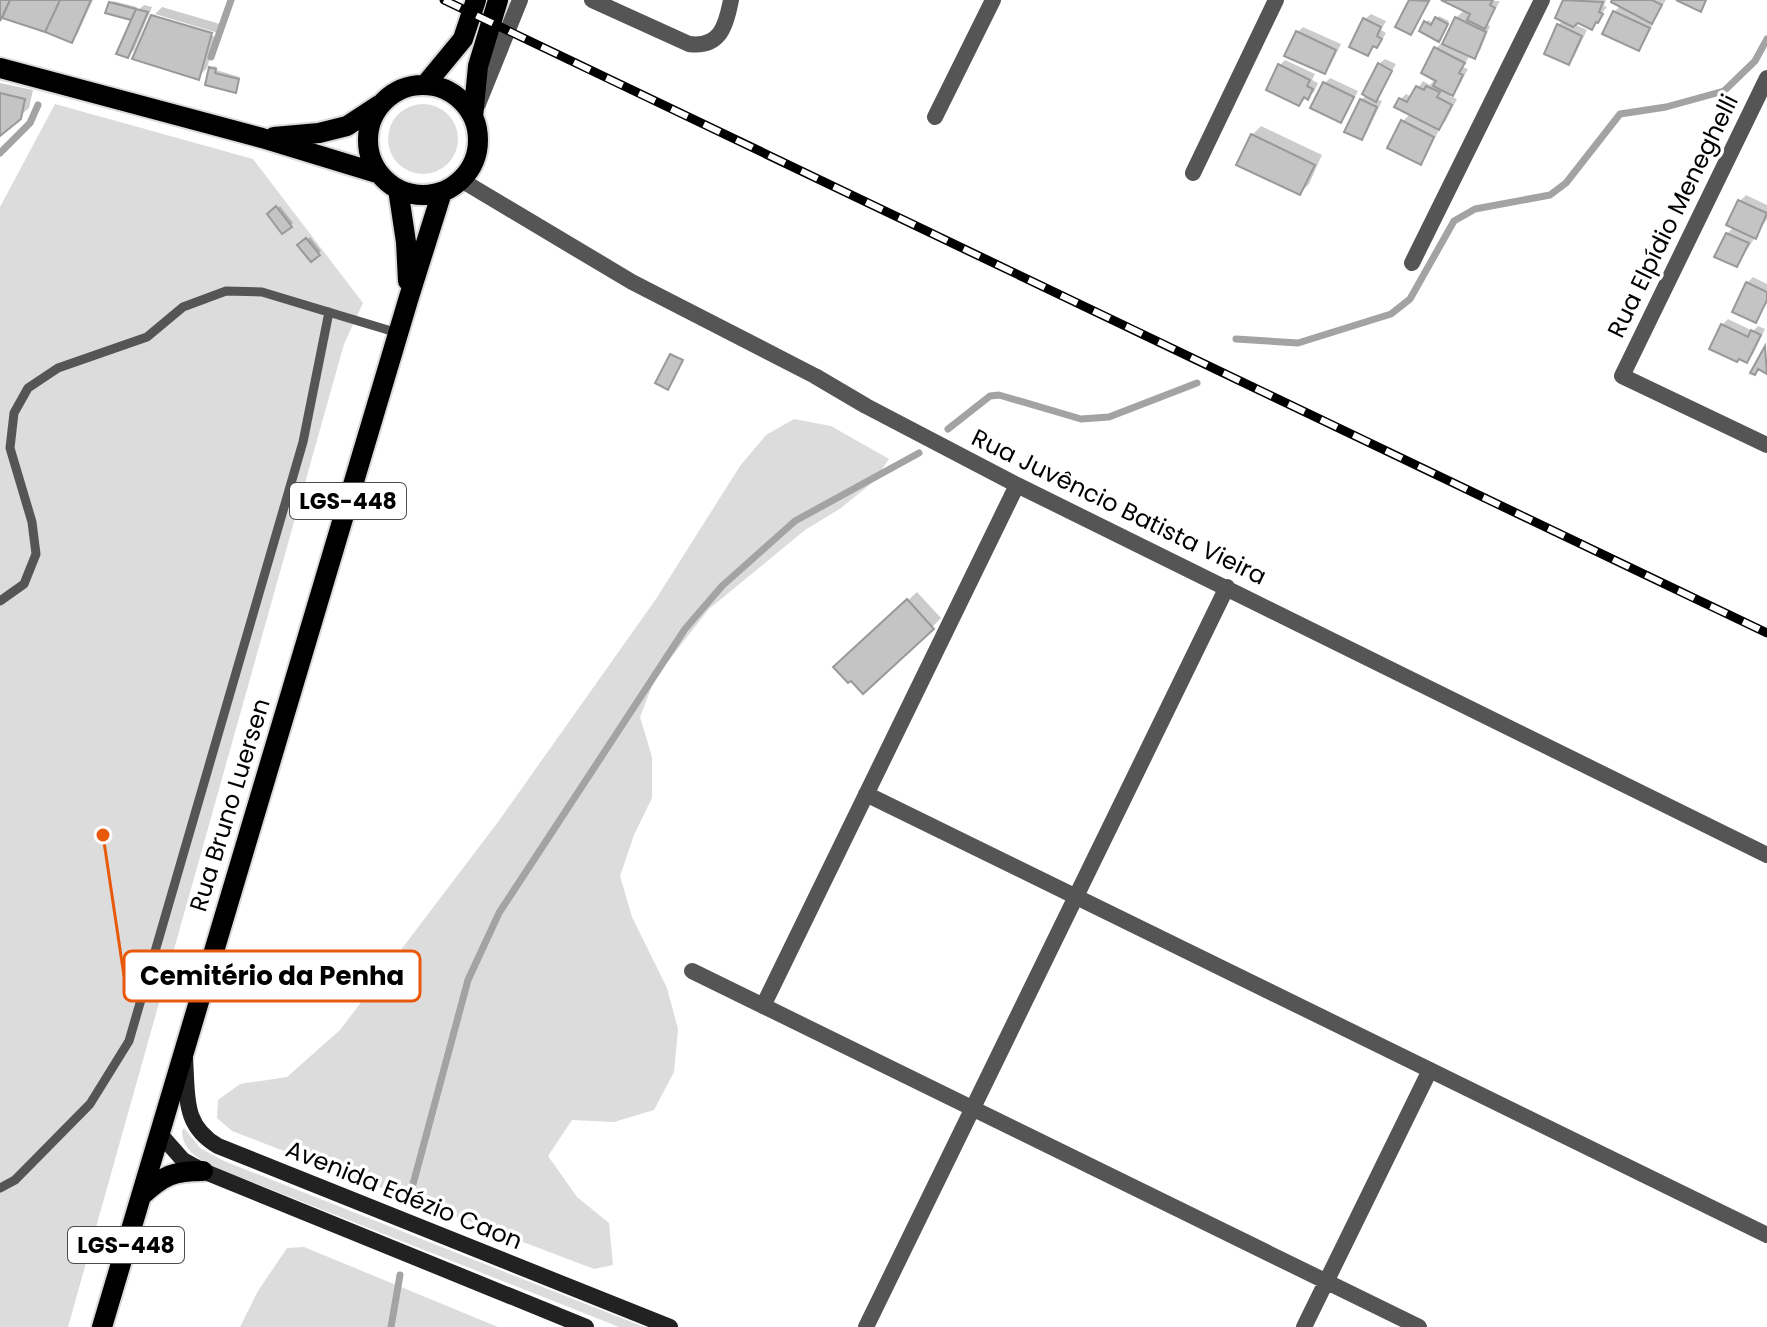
<svg xmlns="http://www.w3.org/2000/svg" width="1767" height="1327" font-family="Poppins,sans-serif">
	<rect width="100%" height="100%" fill="#fff"/>
	<path fill="#dcdcdc" d="M388 139a35 35 0 1 1 70 0a35 35 0 1 1-70 0Z
		M 55,104 L 253,159 L 363,303 L 344,344 L 68,1327 L 0,1327 L 0,207 Z
		M 794,419 L 831,426 L 889,459 L 873,482 L 841,508 L 805,530 L 709,609 L 655,678 L 640,717 L 652,757 L 652,798 L 634,835 L 620,876 L 632,917 L 667,988 L 678,1029 L 674,1072 L 654,1110 L 614,1122 L 572,1120 L 548,1156 L 577,1197 L 609,1223 L 613,1265 L 594,1269 L 232,1131 L 217,1118 L 218,1100 L 240,1084 L 287,1077 L 340,1030 L 498,822 L 656,599 L 740,466 L 766,435 Z
		M 184,1128 L 200,1148 L 224,1161 L 644,1327 L 619,1327 L 222,1170 C 203,1161 183,1154 182,1131 Z
		M 304,1247 L 498,1327 L 240,1327 L 258,1291 L 287,1248 Z"/>
	<path fill="#0003" d="M 0,0 L 93,0 L 77,35 L 71,40 L 2,16 L 0,18 Z
		M 1446,0 L 1500,1 L 1487,24 L 1490,26 L 1480,51 L 1474,57 L 1470,55 L 1463,67 L 1468,69 L 1458,88 L 1450,96 L 1457,99 L 1445,122 L 1437,129 L 1439,130 L 1426,156 L 1420,162 L 1403,121 L 1411,113 L 1401,99 L 1406,94 L 1412,97 L 1423,81 L 1430,85 L 1436,78 L 1436,48 L 1442,43 L 1444,44 L 1456,18 L 1465,9 Z
		M 1565,0 L 1606,0 L 1604,6 L 1607,7 L 1591,27 L 1577,21 L 1574,24 L 1587,30 L 1574,57 L 1568,62 L 1558,25 L 1564,20 L 1557,17 Z
		M 1614,0 L 1666,0 L 1652,21 L 1654,22 L 1644,43 L 1638,49 L 1614,12 L 1621,5 Z
		M 113,1 L 137,7 L 134,14 L 144,5 L 152,7 L 134,50 L 128,55 L 134,19 L 107,12 Z
		M 162,7 L 220,24 L 218,33 L 155,14 Z
		M 154,14 L 154,18 L 216,37 L 207,68 L 198,77 L 152,16 Z
		M 1371,14 L 1386,21 L 1381,30 L 1386,33 L 1382,40 L 1367,54 L 1365,19 Z
		M 1439,16 L 1449,21 L 1441,37 L 1426,23 L 1428,20 L 1434,24 Z
		M 1303,27 L 1341,44 L 1330,66 L 1324,72 L 1298,32 Z
		M 1385,59 L 1396,64 L 1376,99 L 1382,101 L 1367,132 L 1362,138 L 1361,100 L 1367,95 L 1379,64 Z
		M 1285,60 L 1315,74 L 1312,80 L 1318,83 L 1314,92 L 1299,104 L 1279,66 Z
		M 213,66 L 217,67 L 216,70 L 240,77 L 235,91 L 207,84 Z
		M 1330,78 L 1358,91 L 1346,115 L 1341,121 L 1325,83 Z
		M 0,83 L 33,90 L 29,108 L 0,134 Z
		M 1261,126 L 1322,155 L 1309,184 L 1300,193 L 1252,135 Z
		M 1746,195 L 1767,205 L 1767,219 L 1737,265 L 1727,234 L 1735,226 L 1740,201 Z
		M 280,206 L 293,223 L 283,231 L 269,214 Z
		M 310,237 L 321,251 L 311,259 L 300,245 Z
		M 1753,277 L 1767,284 L 1767,303 L 1755,321 L 1747,283 Z
		M 1728,319 L 1753,331 L 1758,326 L 1765,329 L 1753,354 L 1747,360 L 1722,325 Z
		M 917,592 L 941,618 L 932,627 L 845,659 Z"/>
	<g fill="none" stroke-linecap="round" stroke-linejoin="round">
		<path stroke="#a3a3a3" stroke-width="7" d="M 211,57 L 231,0
			M 0,153 L 30,123 L 38,105
			M 1236,339 L 1298,343 L 1391,314 L 1410,299 L 1454,221 L 1475,209 L 1550,195 L 1566,183 L 1620,114 L 1666,107 L 1724,91 L 1755,61 L 1767,39
			M 948,429 L 990,396 L 999,395 L 1081,419 L 1109,417 L 1197,383
			M 412,1188 L 468,980 L 499,913 L 685,629 L 722,586 L 795,521 L 919,453
			M 391,1327 L 400,1275"/>
	</g>
	<path fill="#c4c4c4" stroke="#999" stroke-width="2" d="M 0,0 L 10,0 L 0,21 Z
		M 10,0 L 60,0 L 45,32 L 2,18 Z
		M 60,0 L 91,0 L 72,43 L 45,32 Z
		M 1409,0 L 1429,1 L 1411,35 L 1395,27 Z
		M 1441,0 L 1493,0 L 1490,5 L 1495,8 L 1485,29 L 1467,20 L 1470,14 Z
		M 1563,0 L 1603,2 L 1599,12 L 1603,14 L 1598,23 L 1596,22 L 1592,30 L 1578,23 L 1573,27 L 1555,18 Z
		M 1612,0 L 1652,0 L 1662,5 L 1652,24 L 1611,2 Z
		M 1676,0 L 1706,0 L 1701,12 Z
		M 109,2 L 136,9 L 131,20 L 105,13 Z
		M 136,9 L 148,12 L 128,58 L 116,54 Z
		M 1613,11 L 1650,28 L 1639,51 L 1602,34 Z
		M 151,15 L 212,33 L 199,80 L 132,59 Z
		M 1435,17 L 1448,24 L 1439,42 L 1419,31 L 1424,21 L 1431,25 Z
		M 1455,17 L 1486,32 L 1475,59 L 1442,44 Z
		M 1363,18 L 1381,27 L 1377,36 L 1382,39 L 1377,48 L 1373,46 L 1368,56 L 1349,47 Z
		M 1557,24 L 1582,36 L 1569,65 L 1544,54 Z
		M 1296,31 L 1336,50 L 1325,74 L 1284,56 Z
		M 1434,47 L 1465,63 L 1459,73 L 1463,75 L 1453,96 L 1433,86 L 1436,81 L 1421,73 Z
		M 1378,63 L 1392,71 L 1376,102 L 1362,94 Z
		M 1278,64 L 1310,80 L 1307,86 L 1313,89 L 1308,100 L 1304,97 L 1299,106 L 1266,90 Z
		M 209,67 L 216,69 L 215,73 L 239,79 L 236,93 L 205,85 Z
		M 1323,82 L 1354,97 L 1341,123 L 1310,108 Z
		M 1416,86 L 1424,90 L 1426,86 L 1440,92 L 1437,97 L 1452,105 L 1439,130 L 1394,107 L 1399,98 L 1407,102 Z
		M 0,93 L 25,99 L 21,119 L 0,136 Z
		M 1360,99 L 1377,107 L 1362,140 L 1344,132 Z
		M 1401,120 L 1434,137 L 1421,165 L 1387,148 Z
		M 1251,134 L 1315,165 L 1300,195 L 1236,165 Z
		M 1738,200 L 1767,213 L 1756,239 L 1726,225 Z
		M 276,206 L 292,227 L 282,234 L 267,214 Z
		M 1726,233 L 1749,243 L 1737,267 L 1714,257 Z
		M 306,238 L 320,255 L 311,262 L 297,245 Z
		M 1746,282 L 1767,292 L 1767,300 L 1756,323 L 1732,312 Z
		M 1721,324 L 1748,337 L 1751,330 L 1761,335 L 1747,363 L 1739,359 L 1737,362 L 1709,349 Z
		M 1765,346 L 1767,374 L 1758,369 L 1755,375 L 1750,373 Z
		M 670,354 L 683,360 L 668,390 L 655,383 Z
		M 907,599 L 934,629 L 863,694 L 851,681 L 848,683 L 833,667 Z"/>
	<g fill="none" stroke-linecap="round" stroke-linejoin="round">
		<g stroke="#dbdbdb" stroke-width="24">
			<path id="primary" d="M 0,68 L 262,138 L 380,174
				M 425,85 L 463,39 L 476,0
				M368 140a55 55 0 1 1 110 0a55 55 0 1 1-110 0Z
				M 473,117 L 478,66 L 498,0
				M 274,137 L 319,133 L 347,126 L 379,105
				M 398,189 L 406,242 L 408,281
				M 141,1196 C 164,1175 173,1171 203,1171
				M 102,1327 L 409,297 L 442,192"/>
		</g>
		<path stroke="#555" stroke-width="9" d="M 0,601 L 24,584 L 36,554 L 32,522 L 10,448 L 14,413 L 28,388 L 58,368 L 147,337 L 183,307 L 226,291 L 262,292 L 398,333
			M 0,1188 L 15,1180 L 90,1104 L 129,1041 L 303,442 L 329,312"/>
		<path stroke="#555" stroke-width="16" d="M 592,0 L 689,44 C 720,48 726,26 731,0
			M 1767,78 L 1622,376 L 1767,445
			M 478,104 L 520,0
			M 935,117 L 993,0
			M 1193,173 L 1276,0
			M 461,180 L 632,282 L 815,376 L 866,406 L 1017,485 L 1767,855
			M 1412,263 L 1542,0
			M 866,794 L 1767,1235
			M 692,971 L 1419,1327
			M 763,1006 L 1017,485
			M 866,1327 L 1227,587
			M 1304,1327 L 1430,1070"/>
		<path stroke="#222" stroke-width="16" d="M 185,1059 C 188,1096 182,1125 218,1146 L 670,1327
			M 160,1134 L 183,1160 L 203,1171 L 586,1327"/>
		<use href="#primary" stroke="#000" stroke-width="20"/>
		<g stroke="#000" stroke-width="9">
			<path id="rail" d="M 444,0 L 1767,633"/>
		</g>
		<use href="#rail" stroke="#fff" stroke-width="6" stroke-dasharray="18" stroke-linecap="butt"/>
	</g>
	<g text-anchor="middle" stroke-width="7" stroke-linejoin="round" paint-order="stroke">
		<g fill="#fff" stroke="#4c4c4c" stroke-width="2">
			<rect x="290" y="483" width="116" height="36" rx="6"/>
			<rect x="68" y="1227" width="116" height="36" rx="6"/>
		</g>
		<g font-size="22" font-weight="bold" fill="#000">
			<text x="348" y="509">LGS-448</text>
			<text x="126" y="1253">LGS-448</text>
		</g>
		<g font-size="24" fill="#000" stroke="#fff">
			<text transform="translate(1673 216) rotate(-64)" y="8">Rua Elpídio Meneghelli</text>
			<text transform="translate(1119 507) rotate(26)" y="8">Rua Juvêncio Batista Vieira</text>
			<text transform="translate(230 805) rotate(-73)" y="8">Rua Bruno Luersen</text>
			<text transform="translate(404 1195) rotate(22)" y="8">Avenida Edézio Caon</text>
		</g>
	</g>
	<path fill="none" stroke="#e8590c" stroke-width="3" d="M103 835L124 976"/>
	<circle fill="#e8590c" stroke="#fff" stroke-width="3" cx="103" cy="835" r="8"/>
	<rect fill="#fff" stroke="#e8590c" stroke-width="3" x="124" y="951" width="296" height="50" rx="8"/>
	<g font-size="26" text-anchor="middle" font-weight="bold" fill="#000">
		<text x="272" y="985">Cemitério da Penha</text>
	</g>
</svg>
